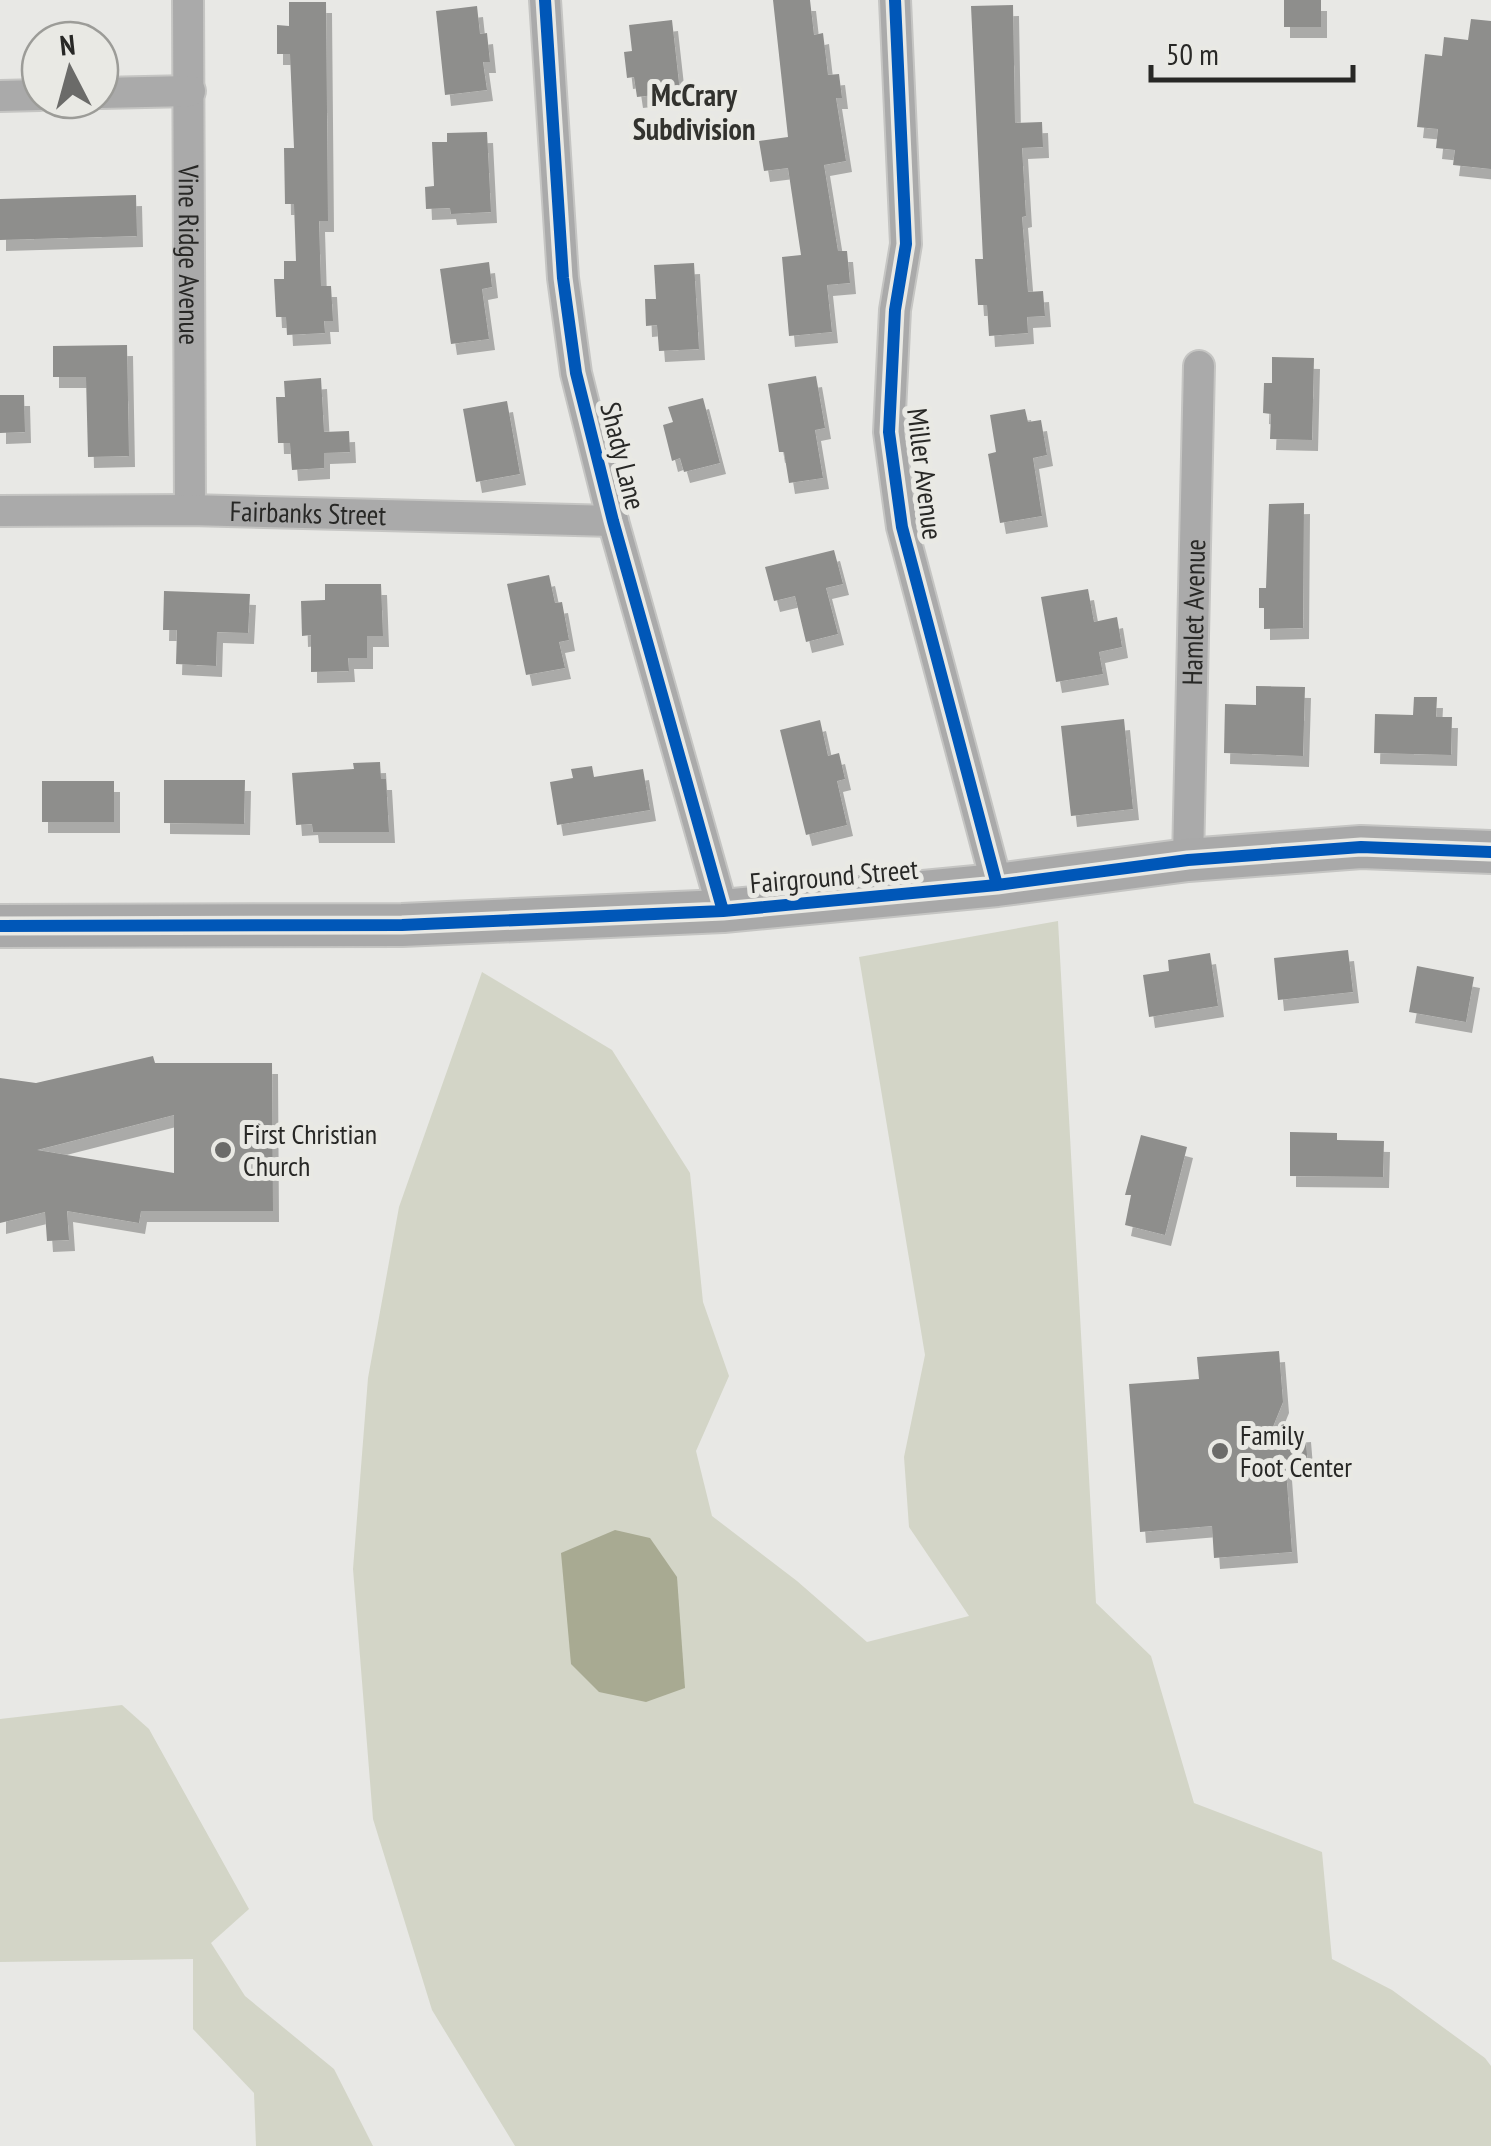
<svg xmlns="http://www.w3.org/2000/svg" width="1491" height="2146" font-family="'PT Sans Narrow',sans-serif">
	<defs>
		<filter id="shadow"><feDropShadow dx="6" dy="11" stdDeviation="0" flood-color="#0004"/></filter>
	</defs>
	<rect width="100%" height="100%" fill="#e8e8e5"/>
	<path fill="#d3d5c7" d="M 1058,921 L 1096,1603 L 1151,1656 L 1194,1803 L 1322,1852 L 1332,1959 L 1392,1990 L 1485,2058 L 1491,2066 L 1491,2146 L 515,2146 L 432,2010 L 373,1819 L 353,1569 L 368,1378 L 399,1207 L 482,972 L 612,1050 L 690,1173 L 703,1302 L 729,1376 L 696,1451 L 712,1516 L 797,1581 L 867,1642 L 969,1616 L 909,1527 L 904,1457 L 925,1355 L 859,957 Z
		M 122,1705 L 149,1729 L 249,1909 L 211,1943 L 245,1996 L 334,2069 L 373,2146 L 256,2146 L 254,2093 L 193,2029 L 193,1959 L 0,1962 L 0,1719 Z"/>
	<path fill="#a8aa92" d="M 615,1530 L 650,1538 L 677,1577 L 685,1688 L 646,1702 L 599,1692 L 571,1664 L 561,1553 Z"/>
	<path fill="#8e8e8c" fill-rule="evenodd" filter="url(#shadow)" d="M 773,0 L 810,0 L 814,35 L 823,33 L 828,75 L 839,74 L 842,98 L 836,98 L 846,161 L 824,165 L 838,251 L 847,251 L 850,283 L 827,285 L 832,332 L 789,336 L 782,257 L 801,255 L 788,168 L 764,171 L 759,141 L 788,137 Z
		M 1284,0 L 1321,0 L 1321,27 L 1284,27 Z
		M 289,2 L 326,2 L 328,221 L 319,221 L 321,286 L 331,286 L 333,321 L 324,321 L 325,333 L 287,335 L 286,317 L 276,317 L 274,279 L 284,279 L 284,261 L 296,261 L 294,204 L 285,204 L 284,148 L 294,148 L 290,54 L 277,54 L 277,25 L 289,26 Z
		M 1013,5 L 1015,123 L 1042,122 L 1043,147 L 1022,148 L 1026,216 L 1022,217 L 1028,292 L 1043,291 L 1045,316 L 1027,317 L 1028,333 L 989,336 L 987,305 L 978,305 L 975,259 L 983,259 L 971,6 Z
		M 477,6 L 480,34 L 487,33 L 490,62 L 483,62 L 487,90 L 445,95 L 436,11 Z
		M 1471,19 L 1491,21 L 1491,169 L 1453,165 L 1455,150 L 1436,148 L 1438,129 L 1417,127 L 1425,54 L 1442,56 L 1444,37 L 1468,40 Z
		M 672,20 L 680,92 L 637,97 L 634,77 L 627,78 L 624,52 L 632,51 L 629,25 Z
		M 487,132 L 491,212 L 451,214 L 450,208 L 426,209 L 425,187 L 434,186 L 432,142 L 447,142 L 447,133 Z
		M 136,195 L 137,236 L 0,240 L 0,199 Z
		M 489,262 L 492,287 L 482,289 L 489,339 L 451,344 L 440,269 Z
		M 694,263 L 699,349 L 659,351 L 657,325 L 646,326 L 645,299 L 656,299 L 654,265 Z
		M 127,345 L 129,456 L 88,457 L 86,377 L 53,377 L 53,346 Z
		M 1272,357 L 1314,358 L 1312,440 L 1270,439 L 1271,414 L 1263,413 L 1264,383 L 1272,383 Z
		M 816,376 L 825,428 L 815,430 L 823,478 L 789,483 L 784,452 L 779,452 L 768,384 Z
		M 321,378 L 324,432 L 349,431 L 350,452 L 324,453 L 324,468 L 292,470 L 290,443 L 278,443 L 276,397 L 285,397 L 284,381 Z
		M 0,395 L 24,395 L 25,432 L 0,433 Z
		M 703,398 L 720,463 L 684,472 L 680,458 L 672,461 L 663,425 L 673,422 L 668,407 Z
		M 507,401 L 520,474 L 476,482 L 463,409 Z
		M 1025,409 L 1028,422 L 1041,420 L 1047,455 L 1033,458 L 1042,516 L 1000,523 L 988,454 L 996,452 L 990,415 Z
		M 1304,503 L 1303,628 L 1264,629 L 1264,608 L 1259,608 L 1259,588 L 1266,588 L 1269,504 Z
		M 834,550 L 843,584 L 826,588 L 838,634 L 806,642 L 795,596 L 774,601 L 765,567 Z
		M 549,575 L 555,603 L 562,602 L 569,640 L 559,642 L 565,668 L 526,675 L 507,584 Z
		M 325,584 L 381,584 L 383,636 L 367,636 L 367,658 L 348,658 L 349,671 L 311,672 L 311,635 L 302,636 L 301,601 L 325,600 Z
		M 1088,589 L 1094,622 L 1117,617 L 1122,647 L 1099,652 L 1103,674 L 1056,682 L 1041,597 Z
		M 164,591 L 250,594 L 248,633 L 217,632 L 216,666 L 176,664 L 177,630 L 163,630 Z
		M 1256,686 L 1305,687 L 1303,756 L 1224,753 L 1225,704 L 1256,705 Z
		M 1414,697 L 1437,697 L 1436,717 L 1452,717 L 1451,755 L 1374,753 L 1375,714 L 1413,715 Z
		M 1124,719 L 1133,809 L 1071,816 L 1061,726 Z
		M 820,720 L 828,756 L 839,753 L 845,779 L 837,781 L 847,825 L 806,835 L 780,730 Z
		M 380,762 L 381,779 L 386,779 L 389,832 L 313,832 L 312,824 L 296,825 L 292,773 L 354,769 L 353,763 Z
		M 592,766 L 594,777 L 643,769 L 650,810 L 557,825 L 550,782 L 573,778 L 571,769 Z
		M 164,780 L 245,780 L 244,824 L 164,823 Z
		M 42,781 L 114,781 L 114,822 L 42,822 Z
		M 1348,950 L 1353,992 L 1278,1000 L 1274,958 Z
		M 1210,953 L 1218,1006 L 1149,1017 L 1143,975 L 1169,971 L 1168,960 Z
		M 1417,966 L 1474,977 L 1466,1022 L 1409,1012 Z
		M 153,1056 L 155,1063 L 272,1063 L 273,1211 L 141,1211 L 139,1223 L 67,1211 L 69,1240 L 47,1241 L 45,1212 L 0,1223 L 0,1078 L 36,1083 ZM 174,1115 L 174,1173 L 37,1150 Z
		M 1290,1132 L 1337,1133 L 1337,1140 L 1384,1141 L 1383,1177 L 1290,1176 Z
		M 1141,1135 L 1187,1147 L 1165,1235 L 1125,1225 L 1131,1195 L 1125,1195 Z
		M 1279,1351 L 1283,1402 L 1270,1434 L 1305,1431 L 1308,1467 L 1286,1469 L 1292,1552 L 1214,1558 L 1212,1526 L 1140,1532 L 1129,1384 L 1199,1379 L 1197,1357 Z"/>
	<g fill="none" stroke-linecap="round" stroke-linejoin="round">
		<g stroke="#c5c5c3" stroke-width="34">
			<g id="street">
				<path id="s1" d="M 188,0 L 190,510"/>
				<path d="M 545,0 L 563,278 L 576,373 L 613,521 L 723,911"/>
				<path d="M 895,0 L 906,244 L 895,310 L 889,432 L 902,527 L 997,885"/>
				<path d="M 100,93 L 190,91"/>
				<path d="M 0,96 L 40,95"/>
				<path id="s2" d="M 0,511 L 190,510 L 613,521"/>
				<path id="s3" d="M 1188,860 L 1199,366"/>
			</g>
		</g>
		<g stroke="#c5c5c3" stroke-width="46">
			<path id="secondary" d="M 0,926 L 402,925 L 723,911 L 997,885 L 1188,860 L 1361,847 L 1491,852"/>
		</g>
		<use href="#street" stroke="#aaa" stroke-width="30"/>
		<use href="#secondary" stroke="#a9a9a9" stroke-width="42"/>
		<g stroke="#e9e9e4" stroke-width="19">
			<path id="cycleway" d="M 545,0 L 563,278 L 576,373 L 613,521 L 723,911
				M 895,0 L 906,244 L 895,310 L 889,432 L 902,527 L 997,885
				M 0,926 L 402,925 L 723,911 L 997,885 L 1188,860 L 1361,847 L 1491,852"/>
		</g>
		<use href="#cycleway" stroke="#0057b8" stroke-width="12"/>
	</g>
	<g fill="#6b6b69" stroke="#e9e9e4" stroke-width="4">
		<circle cx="223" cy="1150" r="10"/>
		<circle cx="1220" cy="1451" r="10"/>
	</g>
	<g text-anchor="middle" stroke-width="10" stroke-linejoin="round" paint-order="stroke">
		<g font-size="28" fill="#282826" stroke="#e9e9e4">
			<text dy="10" stroke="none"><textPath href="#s1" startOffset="255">Vine Ridge Avenue</textPath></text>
			<text transform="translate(623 456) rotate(76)" y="10">Shady Lane</text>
			<text transform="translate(925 474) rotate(83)" y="10">Miller Avenue</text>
			<text dy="10" stroke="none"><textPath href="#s2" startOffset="308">Fairbanks Street</textPath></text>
			<text dy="10" stroke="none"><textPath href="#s3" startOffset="248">Hamlet Avenue</textPath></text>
			<text transform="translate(834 876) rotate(-5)" y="10">Fairground Street</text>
		</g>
		<g font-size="28" fill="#282826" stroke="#e9e9e4" text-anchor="start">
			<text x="243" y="1144">First Christian<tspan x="243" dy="32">Church</tspan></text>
			<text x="1240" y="1445">Family<tspan x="1240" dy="32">Foot Center</tspan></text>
		</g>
		<g font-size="30" font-weight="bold" fill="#32322e" stroke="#e9e9e4">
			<text x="694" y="106">McCrary<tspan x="694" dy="34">Subdivision</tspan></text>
		</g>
	</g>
	<g transform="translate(70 70) rotate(354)"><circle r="48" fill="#e9e9e4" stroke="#9c9c98" stroke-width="2.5"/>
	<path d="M0-8L18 38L0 25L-18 38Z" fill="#6b6b69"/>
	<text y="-15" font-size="28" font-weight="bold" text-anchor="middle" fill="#282826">N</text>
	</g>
	<path d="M1151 65v15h202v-15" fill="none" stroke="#282826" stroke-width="5"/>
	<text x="1166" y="65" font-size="30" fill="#282826" stroke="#e9e9e4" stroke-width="8" paint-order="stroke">50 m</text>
</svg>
